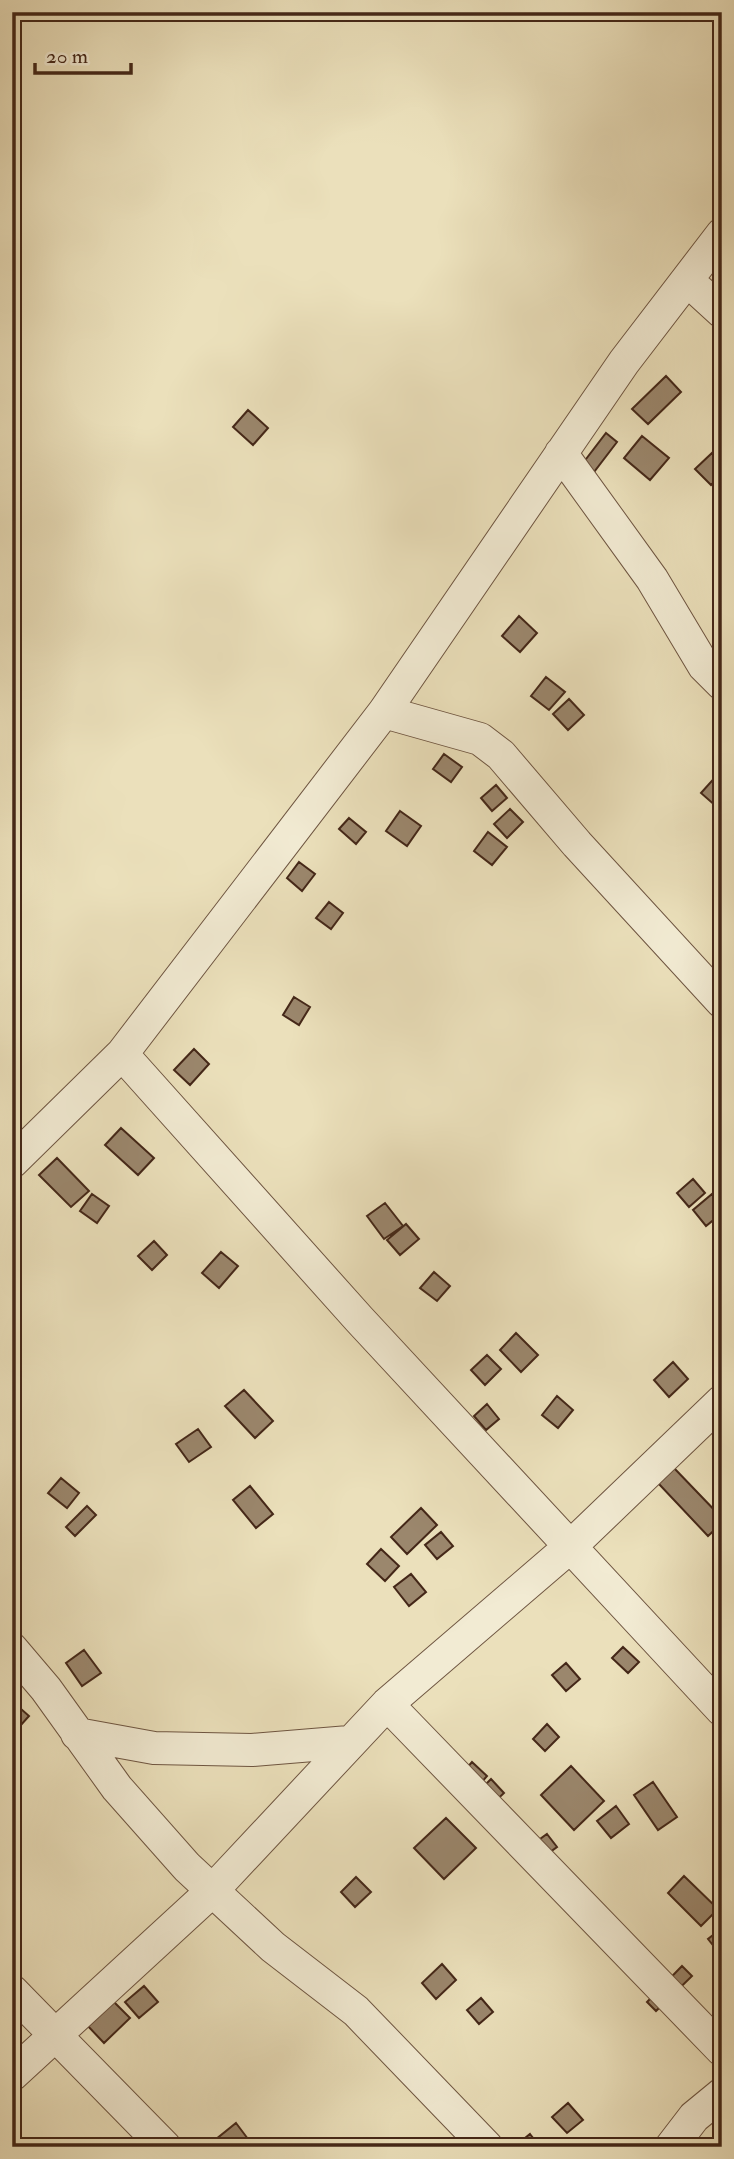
<svg xmlns="http://www.w3.org/2000/svg" width="734" height="2159" font-family="'IM FELL Double Pica',serif">
	<rect width="100%" height="100%" fill="#ebe0bb"/>
	<filter id="stains"><feTurbulence type="fractalNoise" baseFrequency=".00286" numOctaves="4"/><feColorMatrix values="0 0 0 0 .2 0 0 0 0 .09 0 0 0 0 .02 0 0 0 .5 -.17"/></filter>
	<radialGradient id="worn" r=".72"><stop offset=".6" stop-color="#630" stop-opacity="0"/><stop offset="1" stop-color="#630" stop-opacity=".3"/></radialGradient>
	<path fill="#9b876d" stroke="#442718" stroke-width="2" d="M 666,376 L 681,392 L 648,424 L 632,409 Z
		M 248,410 L 268,428 L 253,445 L 233,427 Z
		M 606,433 L 617,442 L 594,472 L 583,463 Z
		M 642,436 L 669,458 L 650,480 L 624,458 Z
		M 712,453 L 722,463 L 722,474 L 711,485 L 695,469 Z
		M 519,616 L 537,633 L 520,652 L 502,636 Z
		M 546,677 L 565,692 L 549,710 L 531,696 Z
		M 569,699 L 584,715 L 568,730 L 553,714 Z
		M 444,754 L 462,767 L 451,782 L 433,769 Z
		M 718,774 L 722,777 L 722,804 L 718,808 L 701,793 Z
		M 496,785 L 507,798 L 492,811 L 481,798 Z
		M 510,809 L 523,822 L 507,838 L 494,824 Z
		M 400,811 L 421,826 L 407,846 L 386,831 Z
		M 349,818 L 366,832 L 356,844 L 339,829 Z
		M 488,832 L 507,847 L 492,865 L 474,851 Z
		M 299,862 L 315,874 L 302,891 L 287,878 Z
		M 329,902 L 343,913 L 331,929 L 316,918 Z
		M 294,997 L 310,1007 L 299,1025 L 283,1015 Z
		M 194,1049 L 209,1064 L 190,1085 L 174,1070 Z
		M 121,1128 L 154,1158 L 138,1175 L 105,1145 Z
		M 57,1158 L 89,1191 L 71,1207 L 39,1175 Z
		M 693,1179 L 705,1193 L 689,1207 L 677,1193 Z
		M 92,1194 L 109,1206 L 97,1223 L 80,1211 Z
		M 712,1194 L 722,1207 L 722,1213 L 706,1226 L 693,1210 Z
		M 385,1203 L 403,1226 L 384,1239 L 367,1216 Z
		M 406,1224 L 419,1239 L 400,1255 L 387,1240 Z
		M 154,1241 L 167,1255 L 152,1270 L 138,1256 Z
		M 221,1252 L 238,1266 L 219,1288 L 202,1273 Z
		M 434,1272 L 450,1286 L 437,1301 L 420,1288 Z
		M 516,1333 L 538,1355 L 521,1372 L 500,1350 Z
		M 487,1355 L 501,1369 L 485,1385 L 471,1370 Z
		M 673,1362 L 688,1379 L 669,1397 L 654,1380 Z
		M 244,1390 L 273,1421 L 255,1438 L 225,1406 Z
		M 557,1396 L 573,1410 L 558,1428 L 542,1415 Z
		M 487,1404 L 499,1419 L 486,1430 L 474,1416 Z
		M 722,1422 L 722,1437 L 714,1429 Z
		M 198,1429 L 211,1447 L 189,1462 L 176,1444 Z
		M 674,1468 L 722,1518 L 722,1523 L 708,1536 L 658,1483 Z
		M 61,1478 L 79,1493 L 67,1508 L 48,1493 Z
		M 250,1486 L 273,1514 L 256,1528 L 233,1500 Z
		M 87,1506 L 96,1515 L 75,1536 L 66,1527 Z
		M 421,1508 L 437,1525 L 407,1554 L 391,1537 Z
		M 441,1532 L 453,1546 L 437,1559 L 425,1545 Z
		M 381,1549 L 399,1566 L 385,1581 L 367,1564 Z
		M 411,1574 L 426,1592 L 409,1606 L 394,1587 Z
		M 623,1647 L 639,1662 L 628,1673 L 612,1658 Z
		M 84,1650 L 101,1673 L 82,1686 L 66,1663 Z
		M 566,1663 L 580,1679 L 566,1691 L 552,1675 Z
		M 12,1701 L 29,1716 L 12,1735 Z
		M 547,1724 L 559,1737 L 545,1751 L 533,1739 Z
		M 472,1762 L 487,1776 L 475,1790 L 460,1776 Z
		M 571,1766 L 604,1801 L 574,1830 L 541,1795 Z
		M 491,1779 L 504,1793 L 488,1808 L 475,1795 Z
		M 653,1782 L 677,1817 L 658,1830 L 634,1795 Z
		M 616,1806 L 629,1824 L 611,1838 L 597,1821 Z
		M 446,1818 L 476,1848 L 444,1879 L 414,1848 Z
		M 547,1834 L 557,1847 L 539,1860 L 529,1847 Z
		M 684,1876 L 718,1909 L 701,1926 L 668,1893 Z
		M 356,1877 L 371,1892 L 355,1907 L 341,1892 Z
		M 722,1928 L 722,1952 L 720,1954 L 708,1939 Z
		M 442,1964 L 456,1980 L 436,1999 L 422,1983 Z
		M 682,1966 L 692,1976 L 656,2011 L 647,2002 Z
		M 144,1986 L 158,2002 L 139,2018 L 125,2002 Z
		M 110,1998 L 130,2018 L 104,2043 L 85,2023 Z
		M 481,1998 L 493,2012 L 479,2024 L 467,2010 Z
		M 568,2103 L 583,2120 L 567,2133 L 552,2117 Z
		M 236,2123 L 248,2139 L 239,2147 L 221,2147 L 215,2140 Z
		M 530,2134 L 540,2147 L 514,2147 Z"/>
	<g fill="none" stroke-linecap="round" stroke-linejoin="round">
		<g stroke="#6e5541" stroke-width="34">
			<path id="minor" d="M 687,280 L 722,312
				M 561,453 L 652,579 L 704,666 L 722,684
				M 384,712 L 480,739 L 501,755 L 577,844 L 722,1002
				M 122,1054 L 359,1319 L 722,1710
				M 12,1162 L 122,1054 L 384,712 L 624,362 L 722,234
				M 12,1649 L 46,1689 L 117,1788 L 187,1867 L 273,1947 L 356,2011 L 487,2147
				M 387,1704 L 722,2050
				M 77,1734 L 154,1748 L 252,1750 L 349,1742
				M 12,1991 L 165,2147
				M 12,2075 L 211,1892 L 387,1704 L 571,1546 L 722,1401
				M 671,2147 L 694,2117 L 722,2094"/>
		</g>
		<use href="#minor" stroke="#f2ebd3" stroke-width="32"/>
	</g>
	<rect width="734" height="2159" fill="none" stroke="#ebe0bb" stroke-width="42"/>
	<rect x="14" y="14" width="706" height="2131" fill="none" stroke="#442718" stroke-width="3.5"/>
	<rect x="21" y="21" width="692" height="2117" fill="none" stroke="#442718" stroke-width="2"/>
	<path d="M35 63v10h96v-10" fill="none" stroke="#442718" stroke-width="3.5"/>
	<text x="46" y="63" font-size="21" fill="#442718" stroke="#f2ebd3" stroke-width="5" paint-order="stroke">20 m</text>
	<rect width="100%" height="100%" filter="url(#stains)"/>
	<rect width="100%" height="100%" fill="url(#worn)"/>
</svg>
